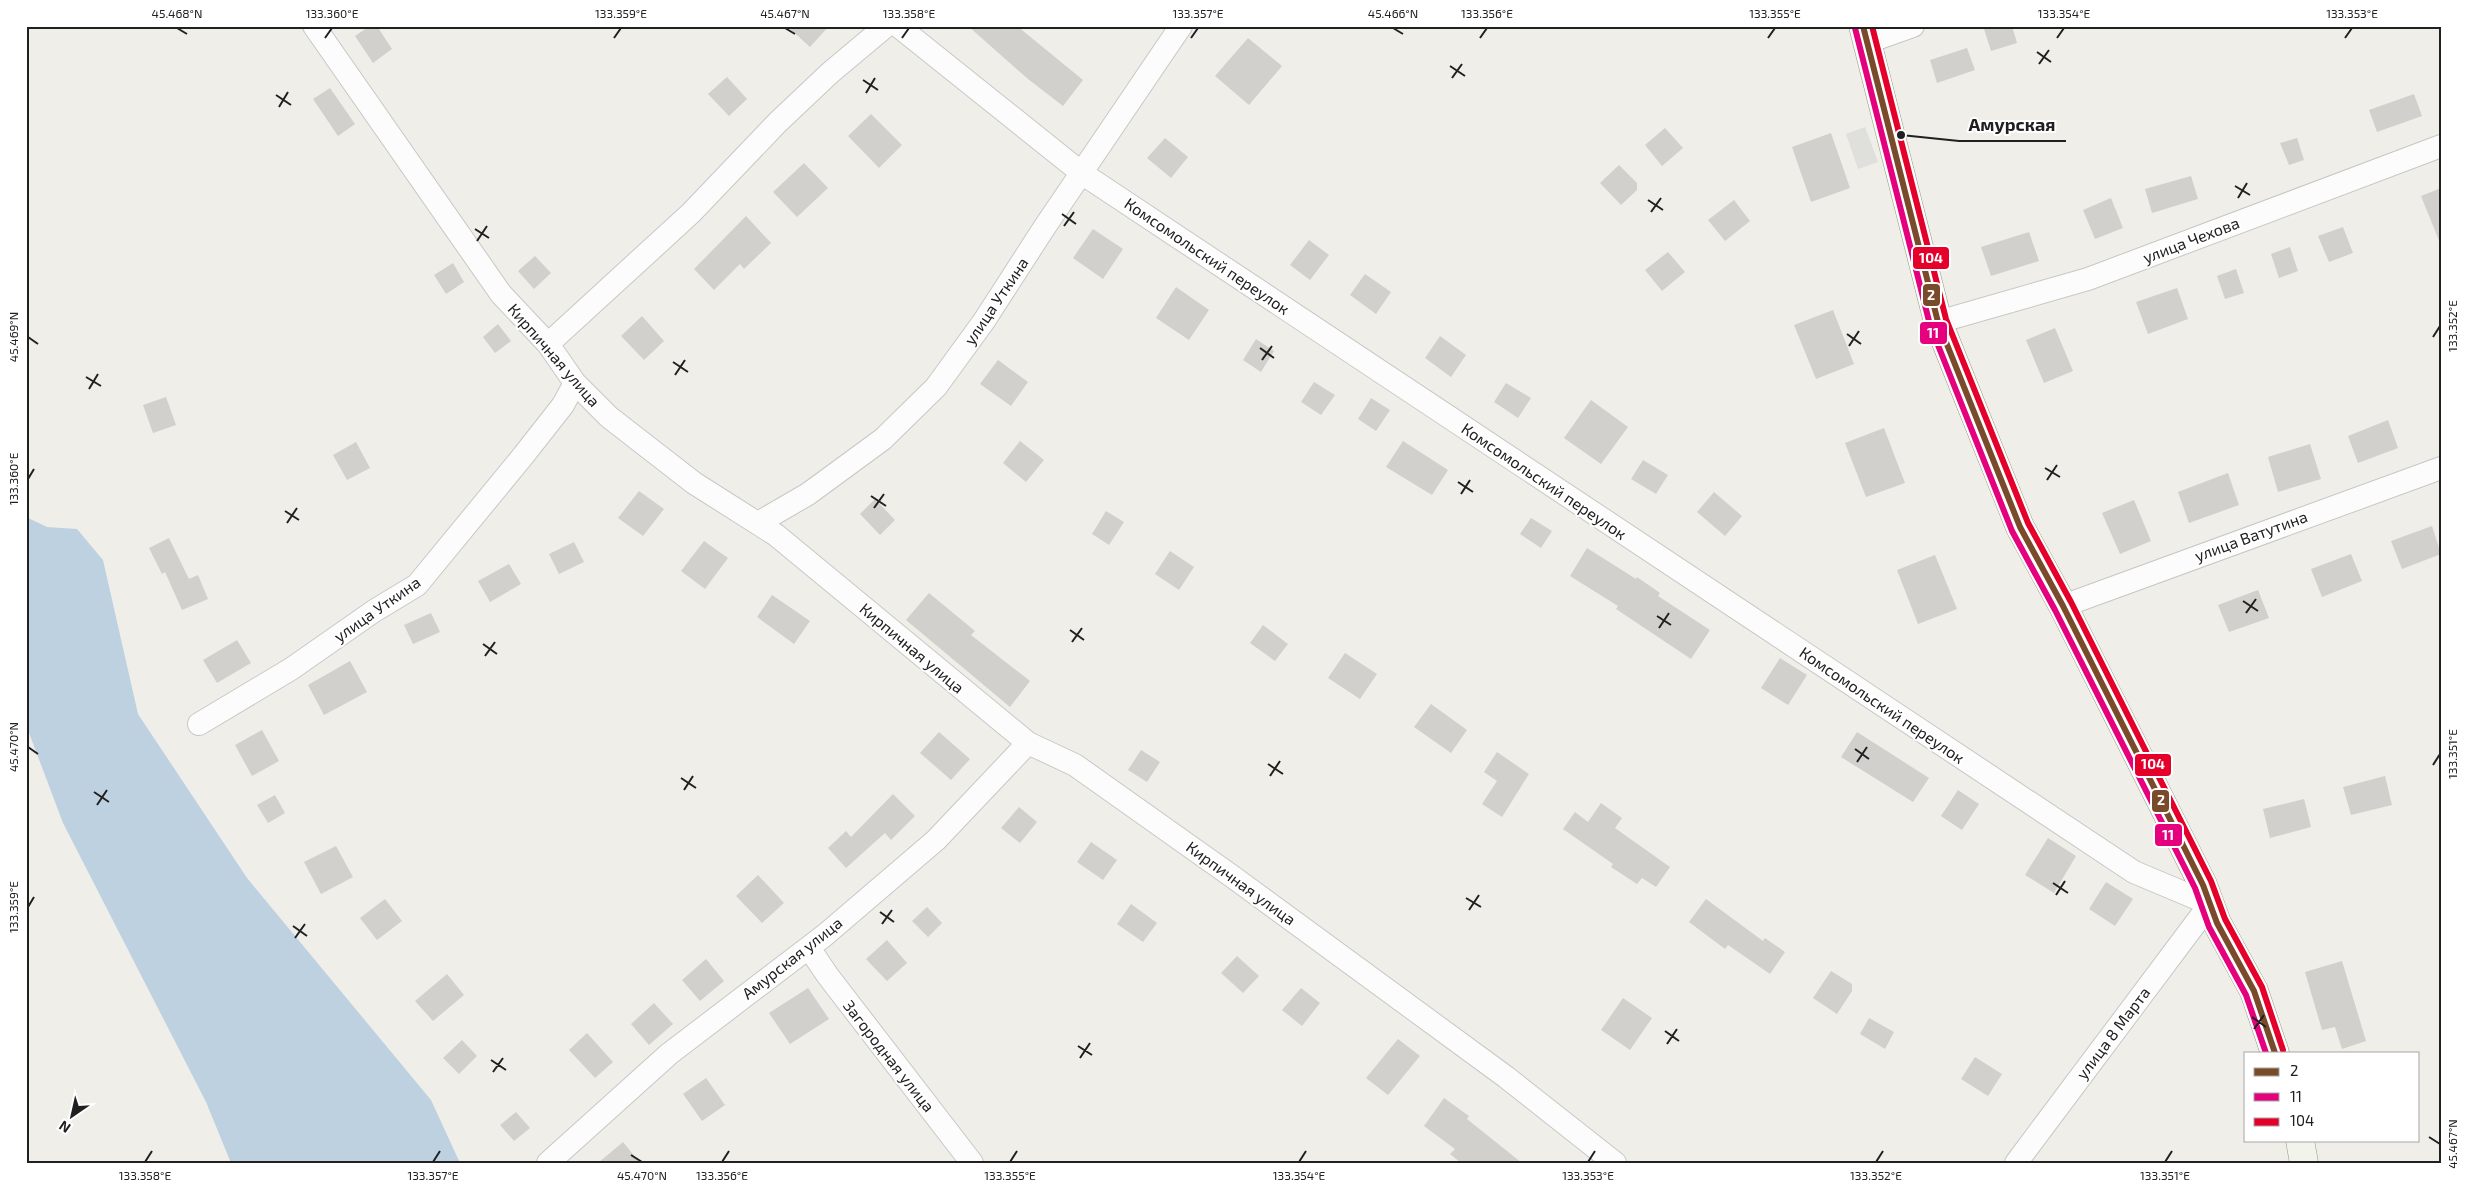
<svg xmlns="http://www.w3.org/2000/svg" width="2467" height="1189" font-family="'Exo 2',sans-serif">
	<rect width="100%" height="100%" fill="#efeee9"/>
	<path fill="#dfdfdc" d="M 1865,127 L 1878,162 L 1858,169 L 1846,134 Z"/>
	<path fill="#bdd1e1" d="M 26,517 L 47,527 L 77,529 L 103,560 L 138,714 L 247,878 L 431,1100 L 460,1163 L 231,1163 L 206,1102 L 63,823 L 26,725 Z"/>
	<path fill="#d1d0cc" d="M 370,26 L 377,26 L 392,49 L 373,63 L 355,36 Z
		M 787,26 L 829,26 L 810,47 Z
		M 968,26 L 1017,26 L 1083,80 L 1063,106 L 1028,79 Z
		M 1983,26 L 2012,26 L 2017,43 L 1991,51 Z
		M 1248,38 L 1282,66 L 1249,105 L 1215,76 Z
		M 1967,48 L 1975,70 L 1937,83 L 1930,60 Z
		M 727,77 L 747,99 L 729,116 L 708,94 Z
		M 330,88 L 355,124 L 338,136 L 313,99 Z
		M 2414,94 L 2422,116 L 2377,132 L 2369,110 Z
		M 871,114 L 902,145 L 879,168 L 848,136 Z
		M 1665,128 L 1683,148 L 1662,166 L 1645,145 Z
		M 1831,133 L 1850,188 L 1811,202 L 1792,147 Z
		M 1165,138 L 1188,157 L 1171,178 L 1147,158 Z
		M 2297,138 L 2304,160 L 2289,165 L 2280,143 Z
		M 804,163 L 828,188 L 797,217 L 773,192 Z
		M 1619,165 L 1637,183 L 1637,190 L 1621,205 L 1600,183 Z
		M 2191,176 L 2198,199 L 2152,213 L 2145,189 Z
		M 2441,188 L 2441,243 L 2440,243 L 2421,196 Z
		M 2111,198 L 2123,228 L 2095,239 L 2083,210 Z
		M 1734,200 L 1750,221 L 1725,241 L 1708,220 Z
		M 746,216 L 771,243 L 744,269 L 740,264 L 714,290 L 694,269 Z
		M 2343,227 L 2353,253 L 2329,262 L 2318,236 Z
		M 1093,229 L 1123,249 L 1103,279 L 1073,258 Z
		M 2029,232 L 2039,261 L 1991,276 L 1981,247 Z
		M 1309,240 L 1329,255 L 1310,280 L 1290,265 Z
		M 2290,247 L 2298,271 L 2279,278 L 2271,254 Z
		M 1668,252 L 1685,272 L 1662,291 L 1645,270 Z
		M 535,256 L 551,273 L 534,289 L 518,271 Z
		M 453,263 L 464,282 L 446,294 L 434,275 Z
		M 2236,269 L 2244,293 L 2225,299 L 2217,276 Z
		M 1365,274 L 1391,292 L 1376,314 L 1350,295 Z
		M 1176,287 L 1209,310 L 1189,340 L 1156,318 Z
		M 2177,288 L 2188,319 L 2148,334 L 2136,302 Z
		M 1833,310 L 1854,364 L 1816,379 L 1794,325 Z
		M 642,316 L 664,341 L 644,360 L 621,336 Z
		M 498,324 L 511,341 L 495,353 L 483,337 Z
		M 2055,328 L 2073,371 L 2044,383 L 2026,340 Z
		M 1440,336 L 1466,355 L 1451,377 L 1425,358 Z
		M 1256,339 L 1274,351 L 1261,372 L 1243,360 Z
		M 998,360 L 1028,382 L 1011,406 L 980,384 Z
		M 1314,382 L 1335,395 L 1321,415 L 1301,402 Z
		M 1506,383 L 1531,398 L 1518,418 L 1494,402 Z
		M 166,397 L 176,425 L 153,433 L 143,405 Z
		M 1371,398 L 1390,410 L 1376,431 L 1358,419 Z
		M 1591,400 L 1628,427 L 1601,464 L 1564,438 Z
		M 2388,420 L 2398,448 L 2358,463 L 2348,436 Z
		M 1884,428 L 1905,483 L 1866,497 L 1845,443 Z
		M 1020,441 L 1044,460 L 1026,482 L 1003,463 Z
		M 1403,441 L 1448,470 L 1432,495 L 1386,467 Z
		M 356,442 L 370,468 L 347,480 L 333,455 Z
		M 2310,444 L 2321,479 L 2278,492 L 2268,457 Z
		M 1643,460 L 1668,475 L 1656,494 L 1631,479 Z
		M 2228,473 L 2239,505 L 2189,523 L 2178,492 Z
		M 639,491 L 664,509 L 643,536 L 618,518 Z
		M 1714,492 L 1742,516 L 1725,536 L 1697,512 Z
		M 875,499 L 895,520 L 880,535 L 860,514 Z
		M 2134,500 L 2151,541 L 2120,554 L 2102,513 Z
		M 1106,511 L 1124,522 L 1109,545 L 1092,534 Z
		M 1531,518 L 1552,531 L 1541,548 L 1520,534 Z
		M 2432,526 L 2441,554 L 2402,569 L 2391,541 Z
		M 169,538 L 189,579 L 198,575 L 208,599 L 182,610 L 165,572 L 162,574 L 149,548 Z
		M 704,541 L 728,558 L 705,589 L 681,571 Z
		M 574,542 L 584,562 L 559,574 L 549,554 Z
		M 1587,548 L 1636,579 L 1637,577 L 1660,593 L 1658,596 L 1710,630 L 1691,659 L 1616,609 L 1618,606 L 1570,576 Z
		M 1170,551 L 1194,567 L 1179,590 L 1155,574 Z
		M 2351,554 L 2362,581 L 2322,597 L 2311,569 Z
		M 1935,555 L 1957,609 L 1918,624 L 1897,570 Z
		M 509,564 L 521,584 L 490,602 L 478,581 Z
		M 2258,590 L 2269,618 L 2229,632 L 2218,605 Z
		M 929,593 L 975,631 L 971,635 L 1030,681 L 1010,707 L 906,620 Z
		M 772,595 L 810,621 L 794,644 L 757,617 Z
		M 431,613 L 440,632 L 413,644 L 404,625 Z
		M 1263,625 L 1288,644 L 1275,661 L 1250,643 Z
		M 237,640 L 251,663 L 217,683 L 203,660 Z
		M 1345,653 L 1377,674 L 1360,699 L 1328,678 Z
		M 1780,658 L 1807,675 L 1788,705 L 1761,688 Z
		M 350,661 L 367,692 L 324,715 L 308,685 Z
		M 1431,704 L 1467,730 L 1451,753 L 1414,727 Z
		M 262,730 L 279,761 L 252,776 L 235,745 Z
		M 939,732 L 970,759 L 951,780 L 920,753 Z
		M 1857,732 L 1929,778 L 1913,802 L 1841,757 Z
		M 1141,750 L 1160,762 L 1147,782 L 1128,770 Z
		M 1497,752 L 1529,774 L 1502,817 L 1482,804 L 1497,781 L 1484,772 Z
		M 2385,776 L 2392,805 L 2351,815 L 2343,787 Z
		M 1958,790 L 1979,804 L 1962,830 L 1941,816 Z
		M 893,794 L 915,816 L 891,840 L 885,833 L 846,868 L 828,848 L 846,831 L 851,837 Z
		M 275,795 L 285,813 L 268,823 L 257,805 Z
		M 2304,799 L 2311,827 L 2270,838 L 2263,809 Z
		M 1601,803 L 1622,818 L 1615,828 L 1670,867 L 1656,887 L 1642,878 L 1637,884 L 1611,867 L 1613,864 L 1563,829 L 1575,812 L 1588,822 Z
		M 1019,807 L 1037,822 L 1020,843 L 1001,828 Z
		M 2048,838 L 2076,856 L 2054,893 L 2025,875 Z
		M 1091,842 L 1117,860 L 1103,880 L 1077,862 Z
		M 336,846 L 353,877 L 321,894 L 304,862 Z
		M 758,875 L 784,903 L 762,923 L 736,896 Z
		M 2106,882 L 2133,899 L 2115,926 L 2089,909 Z
		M 385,899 L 402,921 L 377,940 L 360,918 Z
		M 1706,899 L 1763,941 L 1765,938 L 1785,952 L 1770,974 L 1728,945 L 1725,949 L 1689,922 Z
		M 1131,904 L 1157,923 L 1143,942 L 1117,924 Z
		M 927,907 L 942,923 L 928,937 L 912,921 Z
		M 887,940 L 907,963 L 887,981 L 866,959 Z
		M 1237,956 L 1259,976 L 1243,993 L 1221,973 Z
		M 706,959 L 724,981 L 700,1001 L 682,980 Z
		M 2342,961 L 2366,1041 L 2342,1049 L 2335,1027 L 2322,1030 L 2305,972 Z
		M 1831,971 L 1852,984 L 1852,991 L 1837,1014 L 1813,998 Z
		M 447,974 L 464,995 L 433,1021 L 415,1001 Z
		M 808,988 L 829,1019 L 790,1044 L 769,1013 Z
		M 1301,988 L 1320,1003 L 1302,1026 L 1282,1010 Z
		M 1623,998 L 1652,1018 L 1630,1050 L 1601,1030 Z
		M 654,1003 L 673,1024 L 649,1045 L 631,1024 Z
		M 1869,1018 L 1894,1032 L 1885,1049 L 1860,1034 Z
		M 587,1033 L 613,1062 L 595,1078 L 569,1050 Z
		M 1398,1039 L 1420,1056 L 1388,1095 L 1366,1078 Z
		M 462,1040 L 477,1056 L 459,1074 L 443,1058 Z
		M 1975,1057 L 2002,1074 L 1988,1096 L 1961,1079 Z
		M 706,1078 L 725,1105 L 702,1121 L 683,1094 Z
		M 1444,1098 L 1469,1116 L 1467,1119 L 1522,1163 L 1461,1163 L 1450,1154 L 1455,1149 L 1424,1126 Z
		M 516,1112 L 530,1128 L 514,1141 L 500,1125 Z
		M 623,1142 L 640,1163 L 598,1163 Z"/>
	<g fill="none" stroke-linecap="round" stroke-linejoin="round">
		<g stroke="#c7c7c5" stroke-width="24">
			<path id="street" d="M 314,26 L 501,294 L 548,344 L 575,383 L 609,417 L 694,483 L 776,535 L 1028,743 L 1075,765 L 1233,877 L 1506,1077 L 1615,1163
				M 898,26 L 1083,174 L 2134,872 L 2210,904 L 2016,1163
				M 1868,42 L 1913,26
				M 1938,322 L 2088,279 L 2441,146
				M 548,344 L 691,213 L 778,122 L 831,72 L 886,26
				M 758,523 L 808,494 L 883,439 L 936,387 L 984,321 L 1044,228 L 1181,26
				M 2063,606 L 2441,468
				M 199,724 L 291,669 L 374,611 L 417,585 L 523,456 L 563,405 L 575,383
				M 809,948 L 828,976 L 972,1163
				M 548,1163 L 669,1054 L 825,935 L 936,840 L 1028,743"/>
		</g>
		<g stroke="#929980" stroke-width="29">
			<path id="secondary" d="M 1863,26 L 1938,322 L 2020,527 L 2063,606 L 2203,885 L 2217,923 L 2254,991 L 2275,1053
				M 2300,1140 L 2304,1163"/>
		</g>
		<use href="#street" stroke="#fdfcfc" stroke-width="22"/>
		<use href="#secondary" stroke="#f2f4ec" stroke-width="28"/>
		<g stroke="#fff" stroke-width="10">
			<path id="bus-1" d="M 1863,26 L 1938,322 L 2020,527 L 2063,606 L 2203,885 L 2217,923 L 2254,991 L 2275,1053"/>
		</g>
		<g stroke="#fff" stroke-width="10">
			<path id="bus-2" d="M 1855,28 L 1930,325 L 2012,531 L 2055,610 L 2195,888 L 2209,927 L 2246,995 L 2266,1053"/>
		</g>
		<g stroke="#fff" stroke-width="10">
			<path id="bus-3" d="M 1872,26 L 1946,319 L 2028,523 L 2071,602 L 2211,881 L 2225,919 L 2262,987 L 2283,1050"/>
		</g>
		<use href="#bus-1" stroke="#7a4b2a" stroke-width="6"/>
		<use href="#bus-2" stroke="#e5007d" stroke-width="6"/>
		<use href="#bus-3" stroke="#e4002b" stroke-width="6"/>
	</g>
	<path fill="none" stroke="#202020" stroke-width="2" d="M 177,28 L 187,34M 785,28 L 795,34M 1393,28 L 1403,34M 325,38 L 332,28M 614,38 L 621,28M 902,38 L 909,28M 1191,38 L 1198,28M 1480,38 L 1487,28M 1768,38 L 1775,28M 2057,38 L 2064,28M 2345,38 L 2352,28M 2037,52 L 2051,62M 2039,64 L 2049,50M 1450,66 L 1465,76M 1452,78 L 1462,64M 863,80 L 878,90M 866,93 L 875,78M 276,95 L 291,105M 279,107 L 288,92M 2235,186 L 2250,195M 2238,198 L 2247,183M 1648,200 L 1663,210M 1651,212 L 1661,198M 1062,214 L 1076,224M 1064,226 L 1074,212M 475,229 L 489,238M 477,241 L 487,226M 1847,334 L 1861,344M 28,337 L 38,344M 2433,337 L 2440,326M 1849,346 L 1859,331M 1260,348 L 1274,358M 1262,360 L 1272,346M 673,362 L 688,372M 675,375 L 685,360M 86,377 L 101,386M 89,389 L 98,374M 2045,468 L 2060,477M 28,479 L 34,469M 2047,480 L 2057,465M 1458,482 L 1473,492M 1461,494 L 1470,480M 871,496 L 886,506M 874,508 L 884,494M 285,511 L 299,520M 287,523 L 297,508M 2243,601 L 2258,611M 2246,613 L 2256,599M 1657,616 L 1671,625M 1659,628 L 1669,613M 1070,630 L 1084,640M 1072,642 L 1082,628M 483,644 L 497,654M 485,656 L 495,642M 28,747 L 38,754M 1855,749 L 1869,759M 1857,762 L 1867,747M 1268,764 L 1283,774M 2433,765 L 2440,754M 1270,776 L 1280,761M 681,778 L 696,788M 684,790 L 693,776M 94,792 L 109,802M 97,805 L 107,790M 2053,883 L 2068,893M 2056,895 L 2065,881M 1466,898 L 1481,907M 28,907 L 34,897M 1469,910 L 1479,895M 880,912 L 894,922M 882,924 L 892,910M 293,926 L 307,936M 295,938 L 305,924M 2252,1017 L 2266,1027M 2254,1029 L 2264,1015M 1665,1031 L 1679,1041M 1667,1044 L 1677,1029M 1078,1046 L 1092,1055M 1080,1058 L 1090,1043M 491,1060 L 506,1070M 493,1072 L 503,1058M 2429,1137 L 2440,1144M 631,1155 L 642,1162M 145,1162 L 152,1151M 433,1162 L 440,1151M 722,1162 L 729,1151M 1010,1162 L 1017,1151M 1299,1162 L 1306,1151M 1588,1162 L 1595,1151M 1876,1162 L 1883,1151M 2165,1162 L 2172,1151"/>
	<g text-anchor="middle" stroke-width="4" stroke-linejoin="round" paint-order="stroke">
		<g font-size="16" fill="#202020" stroke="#fff">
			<text transform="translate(2191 240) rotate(-21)" y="6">улица Чехова</text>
			<text transform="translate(1207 256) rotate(34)" y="6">Комсомольский переулок</text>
			<text transform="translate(996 301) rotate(-56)" y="6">улица Уткина</text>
			<text transform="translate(554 355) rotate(49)" y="6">Кирпичная улица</text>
			<text transform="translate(1544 481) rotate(34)" y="6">Комсомольский переулок</text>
			<text transform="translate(2251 536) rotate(-20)" y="6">улица Ватутина</text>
			<text transform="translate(377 609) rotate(-35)" y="6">улица Уткина</text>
			<text transform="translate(912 648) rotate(40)" y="6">Кирпичная улица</text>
			<text transform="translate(1882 705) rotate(34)" y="6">Комсомольский переулок</text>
			<text transform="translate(1241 883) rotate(36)" y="6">Кирпичная улица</text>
			<text transform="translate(792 958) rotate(-38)" y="6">Амурская улица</text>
			<text transform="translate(2113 1033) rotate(-53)" y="6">улица 8 Марта</text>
			<text transform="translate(889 1056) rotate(52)" y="6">Загородная улица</text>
		</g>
	</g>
	<path fill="none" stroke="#202020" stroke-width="2" d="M1901 135L1959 141H2066"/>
	<circle fill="#202020" stroke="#fff" stroke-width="2" cx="1901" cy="135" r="5"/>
	<g font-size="18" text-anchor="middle" font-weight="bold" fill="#202020" stroke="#fff" stroke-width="4" stroke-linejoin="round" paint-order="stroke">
		<text x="2012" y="131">Амурская</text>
	</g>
	<g stroke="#fff" stroke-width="2">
		<rect x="1912" y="246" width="38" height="24" rx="5" fill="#e4002b"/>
		<rect x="1922" y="283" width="19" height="24" rx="5" fill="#7a4b2a"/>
		<rect x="1919" y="321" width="29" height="24" rx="5" fill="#e5007d"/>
		<rect x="2134" y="753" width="38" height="24" rx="5" fill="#e4002b"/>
		<rect x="2151" y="789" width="19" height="24" rx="5" fill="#7a4b2a"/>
		<rect x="2154" y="823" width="29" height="24" rx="5" fill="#e5007d"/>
	</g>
	<g font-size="14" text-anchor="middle" font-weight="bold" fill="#fff">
		<text x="1931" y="263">104</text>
		<text x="1931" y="300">2</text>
		<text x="1933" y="338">11</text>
		<text x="2153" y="769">104</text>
		<text x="2161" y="805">2</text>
		<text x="2168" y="840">11</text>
	</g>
	<rect width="2467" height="1189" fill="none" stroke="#ffffff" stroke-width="55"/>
	<rect x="2244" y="1052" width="175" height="90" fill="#ffffff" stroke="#a6a6a6"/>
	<rect x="2254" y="1068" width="25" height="8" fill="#7a4b2a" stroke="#a6a6a6"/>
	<text x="2290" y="1076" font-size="15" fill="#202020">2</text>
	<rect x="2254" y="1093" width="25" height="8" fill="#e5007d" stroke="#a6a6a6"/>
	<text x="2290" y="1102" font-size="15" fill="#202020">11</text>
	<rect x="2254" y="1118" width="25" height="8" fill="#e4002b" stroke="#a6a6a6"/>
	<text x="2290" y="1126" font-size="15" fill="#202020">104</text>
	<g transform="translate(72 1116) rotate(214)" stroke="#ffffff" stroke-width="4" paint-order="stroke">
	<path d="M0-4L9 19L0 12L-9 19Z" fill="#202020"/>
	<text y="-8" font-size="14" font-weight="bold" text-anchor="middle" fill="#202020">N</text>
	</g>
	<rect x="28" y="28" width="2412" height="1134" fill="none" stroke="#202020" stroke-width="2"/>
	<g font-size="12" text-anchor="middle" fill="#202020">
		<text x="177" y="18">45.468°N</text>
		<text x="332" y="18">133.360°E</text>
		<text x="621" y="18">133.359°E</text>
		<text x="785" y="18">45.467°N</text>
		<text x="909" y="18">133.358°E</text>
		<text x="1198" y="18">133.357°E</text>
		<text x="1393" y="18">45.466°N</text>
		<text x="1487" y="18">133.356°E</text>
		<text x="1775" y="18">133.355°E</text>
		<text x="2064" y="18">133.354°E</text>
		<text x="2352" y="18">133.353°E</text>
		<text transform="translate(2453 326) rotate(-90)" y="4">133.352°E</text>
		<text transform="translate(14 337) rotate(-90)" y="4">45.469°N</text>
		<text transform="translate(14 479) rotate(-90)" y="4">133.360°E</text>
		<text transform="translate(14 747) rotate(-90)" y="4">45.470°N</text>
		<text transform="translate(2453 754) rotate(-90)" y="4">133.351°E</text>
		<text transform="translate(14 907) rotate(-90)" y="4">133.359°E</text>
		<text transform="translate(2453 1144) rotate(-90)" y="4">45.467°N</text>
		<text x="145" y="1180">133.358°E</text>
		<text x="433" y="1180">133.357°E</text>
		<text x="642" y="1180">45.470°N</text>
		<text x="722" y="1180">133.356°E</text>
		<text x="1010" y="1180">133.355°E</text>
		<text x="1299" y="1180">133.354°E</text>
		<text x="1588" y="1180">133.353°E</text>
		<text x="1876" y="1180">133.352°E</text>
		<text x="2165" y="1180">133.351°E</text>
	</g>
</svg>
